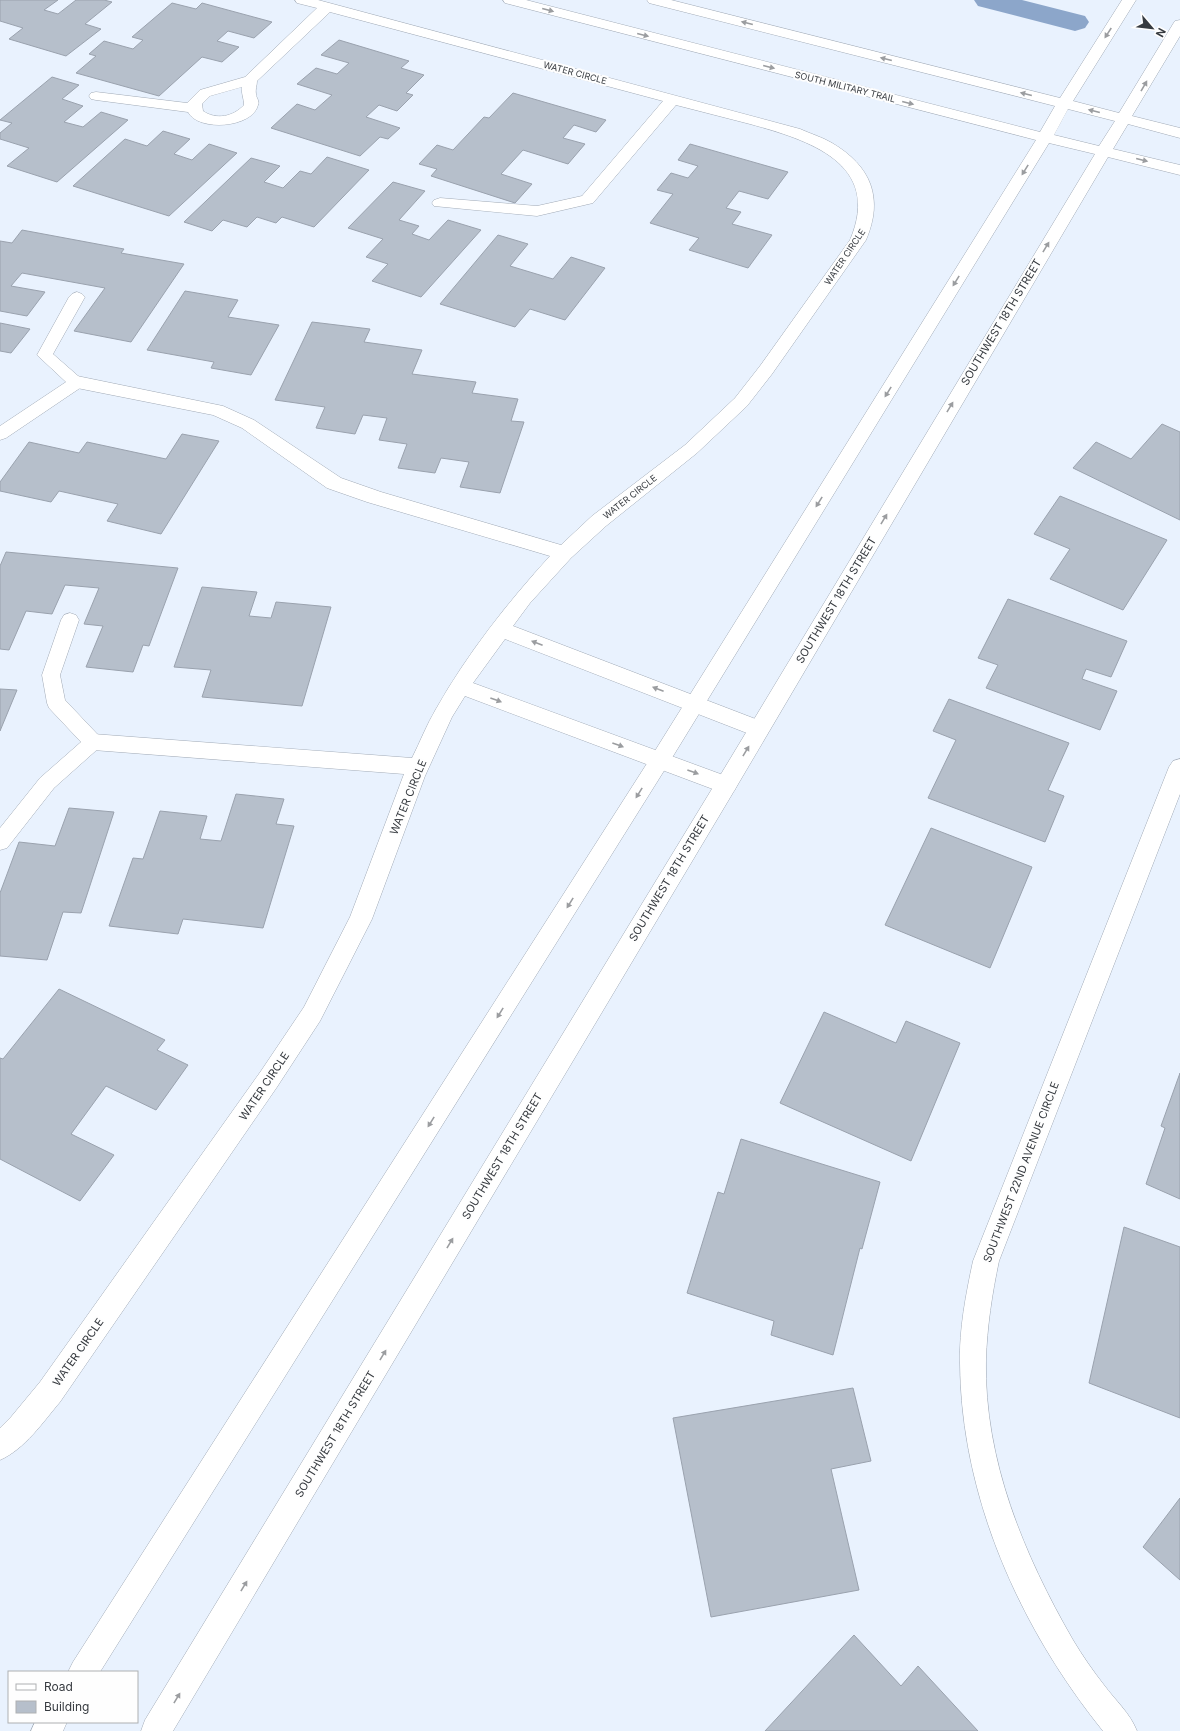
<svg xmlns="http://www.w3.org/2000/svg" width="1180" height="1731" font-family="Inter,sans-serif">
	<rect width="100%" height="100%" fill="#e9f2fe"/>
	<g fill="none" stroke-linecap="round" stroke-linejoin="round">
		<path fill="#8ca6ca" fill-rule="evenodd" d="M 974,0 L 1022,0 L 1085,16 L 1089,22 L 1085,28 L 1075,31 L 978,6 Z"/>
	</g>
	<path fill="#b6bfcb" stroke="#9aa2ae" d="M 0,0 L 58,0 L 44,10 L 58,14 L 76,0 L 104,0 L 112,2 L 85,24 L 101,29 L 66,56 L 9,39 L 23,28 L 0,21 Z
		M 172,3 L 196,9 L 202,3 L 272,22 L 254,38 L 228,31 L 217,41 L 239,47 L 222,62 L 202,57 L 159,96 L 76,73 L 96,56 L 89,54 L 104,41 L 133,49 L 143,40 L 132,37 Z
		M 339,40 L 409,61 L 401,68 L 424,75 L 406,93 L 413,95 L 397,111 L 379,105 L 366,117 L 400,128 L 388,139 L 380,137 L 360,156 L 271,128 L 297,104 L 315,110 L 332,95 L 297,84 L 316,68 L 337,74 L 349,63 L 321,55 Z
		M 52,77 L 79,85 L 62,99 L 83,106 L 64,122 L 83,127 L 101,112 L 128,120 L 57,182 L 7,166 L 29,148 L 0,139 L 0,133 L 12,123 L 0,120 Z
		M 513,93 L 606,120 L 596,132 L 574,125 L 563,138 L 585,144 L 568,164 L 523,150 L 501,174 L 532,184 L 515,203 L 431,176 L 437,169 L 419,164 L 437,145 L 453,150 L 484,117 L 489,118 Z
		M 163,131 L 190,139 L 174,154 L 192,160 L 209,144 L 237,153 L 169,216 L 73,186 L 125,139 L 147,146 Z
		M 690,144 L 788,172 L 768,199 L 739,191 L 726,208 L 741,212 L 732,224 L 772,235 L 748,268 L 689,250 L 699,238 L 650,223 L 673,194 L 657,190 L 671,173 L 688,178 L 698,166 L 678,160 Z
		M 327,157 L 369,170 L 314,227 L 282,217 L 276,223 L 257,217 L 247,227 L 223,220 L 212,231 L 184,222 L 251,158 L 280,166 L 264,182 L 283,188 L 300,171 L 311,174 Z
		M 393,182 L 425,191 L 399,220 L 419,226 L 412,234 L 429,240 L 448,220 L 481,230 L 421,297 L 372,281 L 388,264 L 366,257 L 383,239 L 348,228 Z
		M 22,230 L 124,249 L 121,253 L 184,264 L 131,342 L 74,331 L 105,288 L 22,273 L 11,286 L 45,292 L 27,316 L 0,311 L 0,241 L 12,243 Z
		M 498,235 L 528,244 L 510,266 L 553,279 L 571,257 L 605,268 L 565,320 L 530,309 L 515,327 L 440,304 Z
		M 185,291 L 238,300 L 228,317 L 279,325 L 251,375 L 211,368 L 214,362 L 147,350 Z
		M 312,322 L 370,329 L 364,342 L 422,350 L 412,374 L 476,382 L 472,393 L 518,399 L 511,421 L 524,422 L 500,493 L 460,487 L 469,462 L 441,458 L 435,473 L 398,468 L 407,444 L 379,440 L 387,418 L 363,415 L 355,434 L 316,428 L 325,407 L 275,400 Z
		M 0,323 L 30,329 L 11,353 L 0,351 Z
		M 1162,424 L 1180,432 L 1180,520 L 1073,468 L 1096,442 L 1131,459 Z
		M 182,434 L 219,441 L 161,534 L 107,521 L 118,504 L 59,491 L 51,502 L 0,491 L 0,482 L 29,442 L 79,453 L 87,442 L 166,459 Z
		M 1060,496 L 1167,540 L 1123,610 L 1050,579 L 1070,549 L 1034,534 Z
		M 6,552 L 178,568 L 149,646 L 143,645 L 133,672 L 86,667 L 103,626 L 84,624 L 99,588 L 65,585 L 52,614 L 26,611 L 9,650 L 0,649 L 0,566 Z
		M 202,587 L 257,592 L 249,616 L 271,618 L 276,602 L 331,607 L 302,706 L 202,697 L 211,670 L 174,667 Z
		M 1008,599 L 1127,641 L 1111,677 L 1086,669 L 1082,679 L 1117,691 L 1100,730 L 986,688 L 998,665 L 978,658 Z
		M 0,689 L 17,690 L 0,731 Z
		M 949,699 L 1069,743 L 1048,790 L 1064,796 L 1045,842 L 928,798 L 956,740 L 933,731 Z
		M 236,794 L 284,799 L 276,824 L 294,826 L 263,928 L 183,919 L 178,934 L 109,926 L 133,858 L 143,859 L 160,811 L 207,816 L 200,839 L 221,841 Z
		M 69,808 L 114,812 L 81,913 L 63,912 L 47,960 L 0,956 L 0,893 L 19,842 L 55,846 Z
		M 931,828 L 1032,867 L 990,968 L 885,925 Z
		M 59,989 L 165,1040 L 157,1050 L 188,1065 L 156,1110 L 106,1086 L 71,1134 L 114,1155 L 80,1201 L 0,1159 L 0,1058 L 3,1059 Z
		M 824,1012 L 896,1043 L 906,1021 L 960,1043 L 911,1161 L 780,1103 Z
		M 1180,1073 L 1180,1199 L 1146,1184 L 1165,1128 L 1161,1126 Z
		M 741,1139 L 880,1182 L 862,1249 L 860,1248 L 833,1355 L 771,1335 L 774,1321 L 687,1293 L 718,1192 L 724,1194 Z
		M 1124,1227 L 1180,1247 L 1180,1418 L 1089,1383 Z
		M 853,1388 L 871,1461 L 831,1469 L 859,1590 L 711,1617 L 673,1418 Z
		M 1180,1498 L 1180,1580 L 1143,1547 Z
		M 854,1635 L 901,1686 L 918,1666 L 978,1731 L 765,1731 Z"/>
	<g fill="none" stroke-linecap="round" stroke-linejoin="round">
		<g stroke="#a1aab6" stroke-width="1">
			<path id="lane" d="M 77,292 L 82,294 L 85,297 L 53,354 L 85,382 L 83,386 L 6,438 L 0,440 L 0,426 L 66,382 L 37,355 L 69,297 L 72,294 Z
				M 70,613 L 76,615 L 79,620 L 60,675 L 65,700 L 100,737 L 102,742 L 100,747 L 54,788 L 7,848 L 0,850 L 0,828 L 40,778 L 81,742 L 49,708 L 47,703 L 42,675 L 61,620 L 64,615 Z"/>
		</g>
		<g stroke="#a1aab6" stroke-width="1">
			<path id="street" d="M 295,0 L 318,0 L 800,129 C 811,134 822,137 832,143 C 871,166 884,198 866,240 L 772,374 L 747,406 L 697,453 L 606,526 L 571,558 L 530,603 L 513,626 L 766,723 L 769,729 L 766,735 L 759,737 L 752,735 L 505,639 L 473,683 L 734,779 L 737,785 L 734,791 L 726,794 L 718,791 L 465,696 L 452,717 L 425,776 L 372,919 L 320,1021 L 277,1087 L 60,1402 C 43,1422 25,1449 0,1460 L 0,1428 L 11,1417 L 40,1382 L 261,1071 L 304,1007 L 350,917 L 404,774 L 93,750 L 86,748 L 83,742 L 86,736 L 93,734 L 412,758 C 420,742 427,724 436,709 C 467,654 508,602 550,556 L 367,502 L 327,488 L 242,428 L 213,415 L 77,388 L 71,386 L 68,382 L 71,378 L 77,376 L 223,406 L 254,420 L 341,478 L 381,492 L 561,545 L 592,516 L 685,445 L 735,398 L 760,366 L 850,240 C 883,163 808,140 750,124 C 725,118 701,111 676,105 L 593,203 L 537,216 L 434,206 L 432,203 L 434,200 L 440,198 L 537,206 L 582,196 L 663,101 L 330,12 L 257,81 C 257,85 255,90 256,94 C 256,98 260,101 258,105 C 253,128 198,132 188,112 L 96,100 L 91,99 L 89,96 L 91,93 L 96,92 L 187,103 L 200,90 L 245,77 L 317,8 L 297,3 ZM 242,87 C 241,94 244,98 244,105 C 233,117 216,120 203,111 L 202,104 L 210,96 Z
				M 1180,759 L 1180,794 L 999,1261 C 992,1294 987,1327 986,1360 C 984,1460 1024,1555 1073,1640 C 1082,1655 1093,1671 1104,1685 C 1115,1700 1130,1713 1137,1731 L 1103,1731 C 1020,1628 961,1497 960,1363 C 959,1329 966,1294 973,1261 L 1169,767 L 1173,761 Z"/>
		</g>
		<g stroke="#a1aab6" stroke-width="1">
			<path id="secondary" d="M 503,0 L 526,0 L 1040,132 L 1055,106 L 649,3 L 647,0 L 671,0 L 1060,98 L 1122,0 L 1136,0 L 1073,101 L 1119,113 L 1173,24 L 1175,21 L 1180,20 L 1180,36 L 1132,116 L 1180,128 L 1180,138 L 1128,124 L 1113,149 L 1180,165 L 1180,175 L 1108,157 L 734,791 L 173,1731 L 141,1731 L 145,1720 L 718,779 L 1095,154 L 1049,143 L 667,766 L 100,1672 L 68,1672 L 73,1662 L 653,754 L 1036,140 L 505,3 ZM 1068,109 L 1115,121 L 1099,146 L 1054,135 Z
				M 35,1722 L 67,1722 L 63,1731 L 31,1731 Z"/>
		</g>
		<use href="#lane" fill="#fff" fill-rule="evenodd"/>
		<use href="#street" fill="#fff" fill-rule="evenodd"/>
		<use href="#secondary" fill="#fff" fill-rule="evenodd"/>
	</g>
	<defs><path id="oneway-solid" d="M-6-.8H1V-3.2L6.5 0L1 3.2V.8H-6Z"/></defs>
	<g fill="#9b9da0">
		<use href="#oneway-solid" transform="translate(548 10) rotate(15)"/>
		<use href="#oneway-solid" transform="translate(747 23) rotate(-166)"/>
		<use href="#oneway-solid" transform="translate(1108 33) rotate(123)"/>
		<use href="#oneway-solid" transform="translate(643 35) rotate(14)"/>
		<use href="#oneway-solid" transform="translate(886 59) rotate(-166)"/>
		<use href="#oneway-solid" transform="translate(769 67) rotate(14)"/>
		<use href="#oneway-solid" transform="translate(1144 86) rotate(-60)"/>
		<use href="#oneway-solid" transform="translate(1026 94) rotate(-166)"/>
		<use href="#oneway-solid" transform="translate(908 103) rotate(14)"/>
		<use href="#oneway-solid" transform="translate(1094 111) rotate(-166)"/>
		<use href="#oneway-solid" transform="translate(1142 160) rotate(14)"/>
		<use href="#oneway-solid" transform="translate(1025 170) rotate(122)"/>
		<use href="#oneway-solid" transform="translate(1046 247) rotate(-59)"/>
		<use href="#oneway-solid" transform="translate(956 281) rotate(122)"/>
		<use href="#oneway-solid" transform="translate(888 392) rotate(122)"/>
		<use href="#oneway-solid" transform="translate(950 407) rotate(-59)"/>
		<use href="#oneway-solid" transform="translate(819 502) rotate(122)"/>
		<use href="#oneway-solid" transform="translate(884 519) rotate(-59)"/>
		<use href="#oneway-solid" transform="translate(537 643) rotate(-159)"/>
		<use href="#oneway-solid" transform="translate(658 689) rotate(-159)"/>
		<use href="#oneway-solid" transform="translate(496 700) rotate(20)"/>
		<use href="#oneway-solid" transform="translate(618 745) rotate(20)"/>
		<use href="#oneway-solid" transform="translate(746 751) rotate(-59)"/>
		<use href="#oneway-solid" transform="translate(693 772) rotate(20)"/>
		<use href="#oneway-solid" transform="translate(639 793) rotate(122)"/>
		<use href="#oneway-solid" transform="translate(570 903) rotate(122)"/>
		<use href="#oneway-solid" transform="translate(500 1013) rotate(122)"/>
		<use href="#oneway-solid" transform="translate(431 1122) rotate(122)"/>
		<use href="#oneway-solid" transform="translate(450 1243) rotate(-59)"/>
		<use href="#oneway-solid" transform="translate(383 1355) rotate(-59)"/>
		<use href="#oneway-solid" transform="translate(244 1586) rotate(-59)"/>
		<use href="#oneway-solid" transform="translate(177 1698) rotate(-59)"/>
	</g>
	<g text-anchor="middle" stroke-width="4" stroke-linejoin="round" paint-order="stroke">
		<g font-size="9" fill="#373b40" stroke="#fefefe">
			<text transform="translate(575 73) rotate(15)" y="3">WATER CIRCLE</text>
			<text transform="translate(845 87) rotate(14)" y="3">SOUTH MILITARY TRAIL</text>
			<text transform="translate(845 257) rotate(-56)" y="3">WATER CIRCLE</text>
			<text transform="translate(630 497) rotate(-38)" y="3">WATER CIRCLE</text>
		</g>
		<g font-size="11" fill="#373b40" stroke="#fefefe">
			<text transform="translate(1001 322) rotate(-59)" y="4">SOUTHWEST 18TH STREET</text>
			<text transform="translate(836 600) rotate(-59)" y="4">SOUTHWEST 18TH STREET</text>
			<text transform="translate(408 797) rotate(-68)" y="4">WATER CIRCLE</text>
			<text transform="translate(669 878) rotate(-59)" y="4">SOUTHWEST 18TH STREET</text>
			<text transform="translate(264 1086) rotate(-56)" y="4">WATER CIRCLE</text>
			<text transform="translate(502 1156) rotate(-59)" y="4">SOUTHWEST 18TH STREET</text>
			<text transform="translate(1021 1172) rotate(-69)" y="4">SOUTHWEST 22ND AVENUE CIRCLE</text>
			<text transform="translate(78 1352) rotate(-55)" y="4">WATER CIRCLE</text>
			<text transform="translate(335 1434) rotate(-59)" y="4">SOUTHWEST 18TH STREET</text>
		</g>
	</g>
	<rect x="8" y="1671" width="130" height="52" fill="#fefefe" stroke="#aeb0b2"/>
	<rect x="16" y="1684" width="20" height="6" fill="#ffffff" stroke="#aeb0b2"/>
	<text x="44" y="1691" font-size="12" fill="#373b40">Road</text>
	<rect x="16" y="1701" width="20" height="12" fill="#b6bfcb" stroke="#aeb0b2"/>
	<text x="44" y="1711" font-size="12" fill="#373b40">Building</text>
	<g transform="translate(1152 28) rotate(118)" stroke="#fefefe" stroke-width="3" paint-order="stroke">
	<path d="M0-3L7 15L0 10L-7 15Z" fill="#373b40"/>
	<text y="-6" font-size="11" font-weight="bold" text-anchor="middle" fill="#373b40">N</text>
	</g>
</svg>
